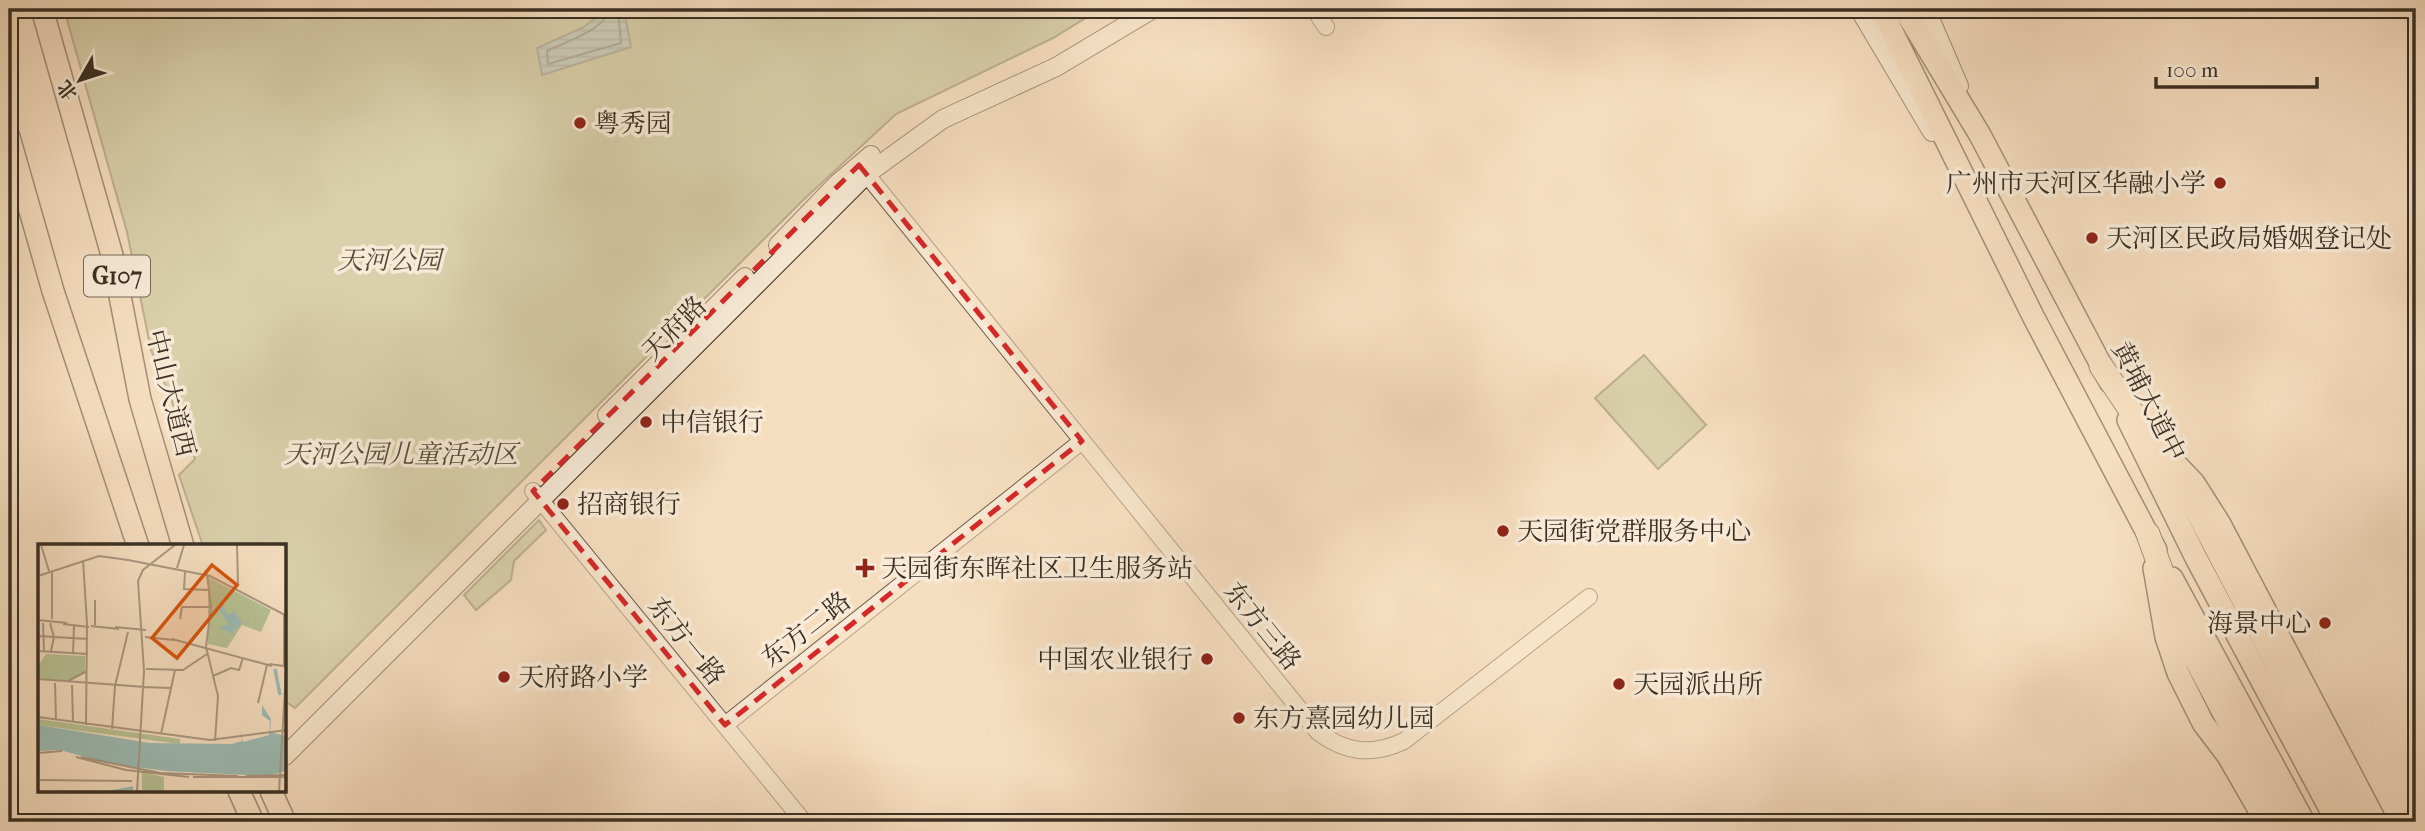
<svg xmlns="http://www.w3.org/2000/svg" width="2425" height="831" font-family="'IM FELL French Canon','Noto Serif SC',serif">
	<defs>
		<pattern id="water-rules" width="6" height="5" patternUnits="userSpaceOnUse" patternTransform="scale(1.75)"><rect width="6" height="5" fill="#9cbcb5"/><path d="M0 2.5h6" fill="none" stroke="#809993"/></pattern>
	</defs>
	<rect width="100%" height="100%" fill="#f5dec0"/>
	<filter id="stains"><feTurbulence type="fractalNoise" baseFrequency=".00286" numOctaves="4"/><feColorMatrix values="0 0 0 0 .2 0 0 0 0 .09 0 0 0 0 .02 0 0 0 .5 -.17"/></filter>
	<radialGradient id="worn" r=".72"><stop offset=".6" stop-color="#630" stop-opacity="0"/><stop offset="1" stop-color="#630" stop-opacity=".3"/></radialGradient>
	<path fill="#b8c295" stroke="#7a795c" stroke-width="2" d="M 64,9 L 1100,9 L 1053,38 L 896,114 L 801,202 L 295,708 L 285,701 L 285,546 L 203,546 L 179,475 L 195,459 L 151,350 L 127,232 Z
		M 1644,355 L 1706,425 L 1658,469 L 1595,398 Z
		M 539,520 L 546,530 L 514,561 L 511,580 L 476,610 L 464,595 Z"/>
	<path fill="url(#water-rules)" stroke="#75847b" stroke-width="2" d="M 606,9 L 624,9 L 631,47 L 542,75 L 537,48 L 584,27 Z"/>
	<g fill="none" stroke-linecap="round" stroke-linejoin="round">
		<path stroke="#6c766c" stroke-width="2" d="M 609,9 C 607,29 563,43 547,51 L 548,64 L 621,43 L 618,9"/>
		<g stroke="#6a5c4b" stroke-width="18">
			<path id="tertiary" d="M 1314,9 L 1326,27
				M 859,165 L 1318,732 C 1346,753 1372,756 1404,741 L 1589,597
				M 533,491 L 804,822
				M 725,725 L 1082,441"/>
		</g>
		<g stroke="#3b3024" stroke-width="20">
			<path id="secondary" d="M 1859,9 L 1932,132
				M 1926,9 L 1959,86
				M 778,245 L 838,183 L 871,155
				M 607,415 L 745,277
				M 285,756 L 867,174 L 943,119 L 1056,67 L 1153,9"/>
		</g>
		<g stroke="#3b3024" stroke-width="24">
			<path id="primary" d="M 1881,9 L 2033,316 L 2156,550
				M 1904,9 L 1980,135 L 2110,382
				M 2128,420 L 2196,558 L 2337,822
				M 2174,462 L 2194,483 L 2220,524 L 2376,822
				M 2154,568 L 2166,637 L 2178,673 L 2203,723 L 2228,756 L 2266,822
				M 2172,578 L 2304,822"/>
		</g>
		<g stroke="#3b3024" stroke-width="24">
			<path id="trunk" d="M 42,9 L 112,255 L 140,399 L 183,546
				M 9,137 L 53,291 L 138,546
				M 239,791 L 253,822
				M 271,791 L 285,822"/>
		</g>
		<g stroke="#3b3024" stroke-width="25">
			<path id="motorway" d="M 2101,366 L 2193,503 L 2360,822
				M 2148,534 L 2188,644 L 2282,822"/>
		</g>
		<use href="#tertiary" stroke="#f8ead6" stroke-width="16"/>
		<use href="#secondary" stroke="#f8ead6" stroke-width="18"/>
		<use href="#primary" stroke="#f5dec0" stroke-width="21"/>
		<use href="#trunk" stroke="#f5dec0" stroke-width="21"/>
		<use href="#motorway" stroke="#f5dec0" stroke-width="23"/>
	</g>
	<path d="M0 0H2425V831H0ZM 859,165 L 1082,441 L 725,725 L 533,491 Z" fill="#f5dec0" fill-opacity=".55" fill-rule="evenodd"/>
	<path fill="none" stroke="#d62828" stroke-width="5" stroke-dasharray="14 9" stroke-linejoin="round" d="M 859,165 L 1082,441 L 725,725 L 533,491 Z"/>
	<g fill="#8f2418" stroke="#f8ead6" stroke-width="2.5">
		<circle cx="580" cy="123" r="7"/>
		<circle cx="2220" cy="183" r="7"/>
		<circle cx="2092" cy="238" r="7"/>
		<circle cx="646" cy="422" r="7"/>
		<circle cx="563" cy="504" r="7"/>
		<circle cx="1503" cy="531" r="7"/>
		<path d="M861.5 557.5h7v7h7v7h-7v7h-7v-7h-7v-7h7z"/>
		<circle cx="2325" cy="623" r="7"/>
		<circle cx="1207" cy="659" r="7"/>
		<circle cx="504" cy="677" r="7"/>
		<circle cx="1619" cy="684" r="7"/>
		<circle cx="1239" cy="718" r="7"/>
	</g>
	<g text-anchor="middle" stroke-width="7" stroke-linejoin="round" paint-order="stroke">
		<rect fill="#f8ead6" stroke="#746859" stroke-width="2" x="84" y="255.5" width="66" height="41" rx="5"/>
		<g font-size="24" font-weight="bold" fill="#3b3024">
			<text x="117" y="284">G107</text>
		</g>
		<g font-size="26" fill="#3b3024" stroke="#f8ead6" text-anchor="start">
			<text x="594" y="132">粤秀园</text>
			<text x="2206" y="192" text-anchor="end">广州市天河区华融小学</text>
			<text x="2106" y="247">天河区民政局婚姻登记处</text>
			<text x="660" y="431">中信银行</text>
			<text x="577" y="513">招商银行</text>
			<text x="1517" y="540">天园街党群服务中心</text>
			<text x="881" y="577">天园街东晖社区卫生服务站</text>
			<text x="2311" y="632" text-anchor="end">海景中心</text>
			<text x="1193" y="668" text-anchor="end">中国农业银行</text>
			<text x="518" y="686">天府路小学</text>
			<text x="1633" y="693">天园派出所</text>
			<text x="1253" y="727">东方熹园幼儿园</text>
		</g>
		<g font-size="26" font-style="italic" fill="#544d3b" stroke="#f8ead6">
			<text x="389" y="269">天河公园</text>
			<text x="401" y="463">天河公园儿童活动区</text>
		</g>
		<g font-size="26" fill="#3b3024" stroke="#f8ead6">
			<text transform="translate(674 328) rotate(-45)" y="9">天府路</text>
			<text transform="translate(171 393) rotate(76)" y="9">中山大道西</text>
			<text transform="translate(2149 401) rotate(63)" y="9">黄埔大道中</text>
			<text transform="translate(1263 626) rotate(51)" y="9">东方三路</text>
			<text transform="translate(806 629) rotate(-38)" y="9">东方二路</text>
			<text transform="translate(687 641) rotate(51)" y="9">东方一路</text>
		</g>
	</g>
	<g transform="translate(38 544)">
		<rect width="248" height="248" fill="#f5dec0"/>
		<path d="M 170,33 L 233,66 L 223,88 L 204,81 L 189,104 L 170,100 ZM 8,110 L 47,112 L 47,127 L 29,137 L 0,134 L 0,122 ZM 0,175 L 142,195 L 142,200 L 0,181 ZM 104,228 L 126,233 L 126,247 L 104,246 Z" fill="#b8c295"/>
		<path d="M 183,56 L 188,68 L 192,71 L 196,67 L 204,79 L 193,90 L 181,83 L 191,80 L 181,66 ZM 224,161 L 233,175 L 232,188 L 248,192 L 248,227 L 229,232 L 129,227 L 73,220 L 22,206 L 0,207 L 0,181 L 112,199 L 194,200 L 204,197 L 202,185 L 205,198 L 231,191 L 232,177 L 224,171 Z" fill="#9cbcb5"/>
		<path fill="none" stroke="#9cbcb5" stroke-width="3.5" d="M 237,125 L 242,151M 201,227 L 201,220 L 210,211 L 240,204M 74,248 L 95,244"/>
		<path fill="none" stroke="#ab9882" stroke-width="2" d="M 3,1 L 11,27M 199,1 L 200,41M 45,16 L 49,80M 139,24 L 146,1M 14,28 L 14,75M 147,28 L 146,45 L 171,46M 0,32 L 61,12 L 90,16 L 172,32 L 249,72M 142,75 L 144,63 L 173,63M 0,76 L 29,79M 5,79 L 6,107M 12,79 L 16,93 L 13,107M 25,80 L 51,83M 57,81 L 57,56M 53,82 L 81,85M 77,83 L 108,86M 0,92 L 50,95M 107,93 L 136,96M 134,95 L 234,122M 168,103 L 180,152 L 177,197M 168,103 L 173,63 L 169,30M 0,107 L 50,110M 35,109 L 36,82M 231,120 L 246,122 L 246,71M 108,125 L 145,126 L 169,110M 175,132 L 193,124 L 201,126 L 205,114M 0,135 L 107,143M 30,137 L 49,127M 17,139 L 18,176M 34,141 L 35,178M 105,143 L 133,144M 220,159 L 229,121M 0,173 L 172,196 L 249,186M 48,181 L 49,80M 74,185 L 77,142 L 90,88M 123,190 L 137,126M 0,209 L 24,207M 38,213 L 88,226 L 151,233M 43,213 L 122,229 L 200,232M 208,232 L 249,231M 155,233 L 249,233M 0,236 L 94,237M 99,248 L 106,127 L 100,37 L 105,26 L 137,1M 241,248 L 248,127"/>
		<path fill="#d7550e" fill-opacity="0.15" stroke="#d7550e" stroke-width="3.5" d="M 174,21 L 199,41 L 139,114 L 114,94 Z"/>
		<rect width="248" height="248" fill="none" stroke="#3b3024" stroke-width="3.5"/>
	</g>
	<rect width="2425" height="831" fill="none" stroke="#f5dec0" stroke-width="35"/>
	<rect x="10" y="10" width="2404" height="810" fill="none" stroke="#3b3024" stroke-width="3.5"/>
	<rect x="18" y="18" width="2390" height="796" fill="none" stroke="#3b3024" stroke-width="2"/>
	<g transform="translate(80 80) rotate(231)" stroke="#f8ead6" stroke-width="5" paint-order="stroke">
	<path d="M0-5L12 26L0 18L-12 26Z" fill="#3b3024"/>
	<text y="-10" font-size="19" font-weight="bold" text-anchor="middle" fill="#3b3024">北</text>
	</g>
	<path d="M2156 77v10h161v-10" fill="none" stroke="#3b3024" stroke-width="3.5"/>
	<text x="2166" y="77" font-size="21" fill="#3b3024" stroke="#f8ead6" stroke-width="5" paint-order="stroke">100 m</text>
	<rect width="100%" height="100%" filter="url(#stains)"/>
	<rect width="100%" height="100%" fill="url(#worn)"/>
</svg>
